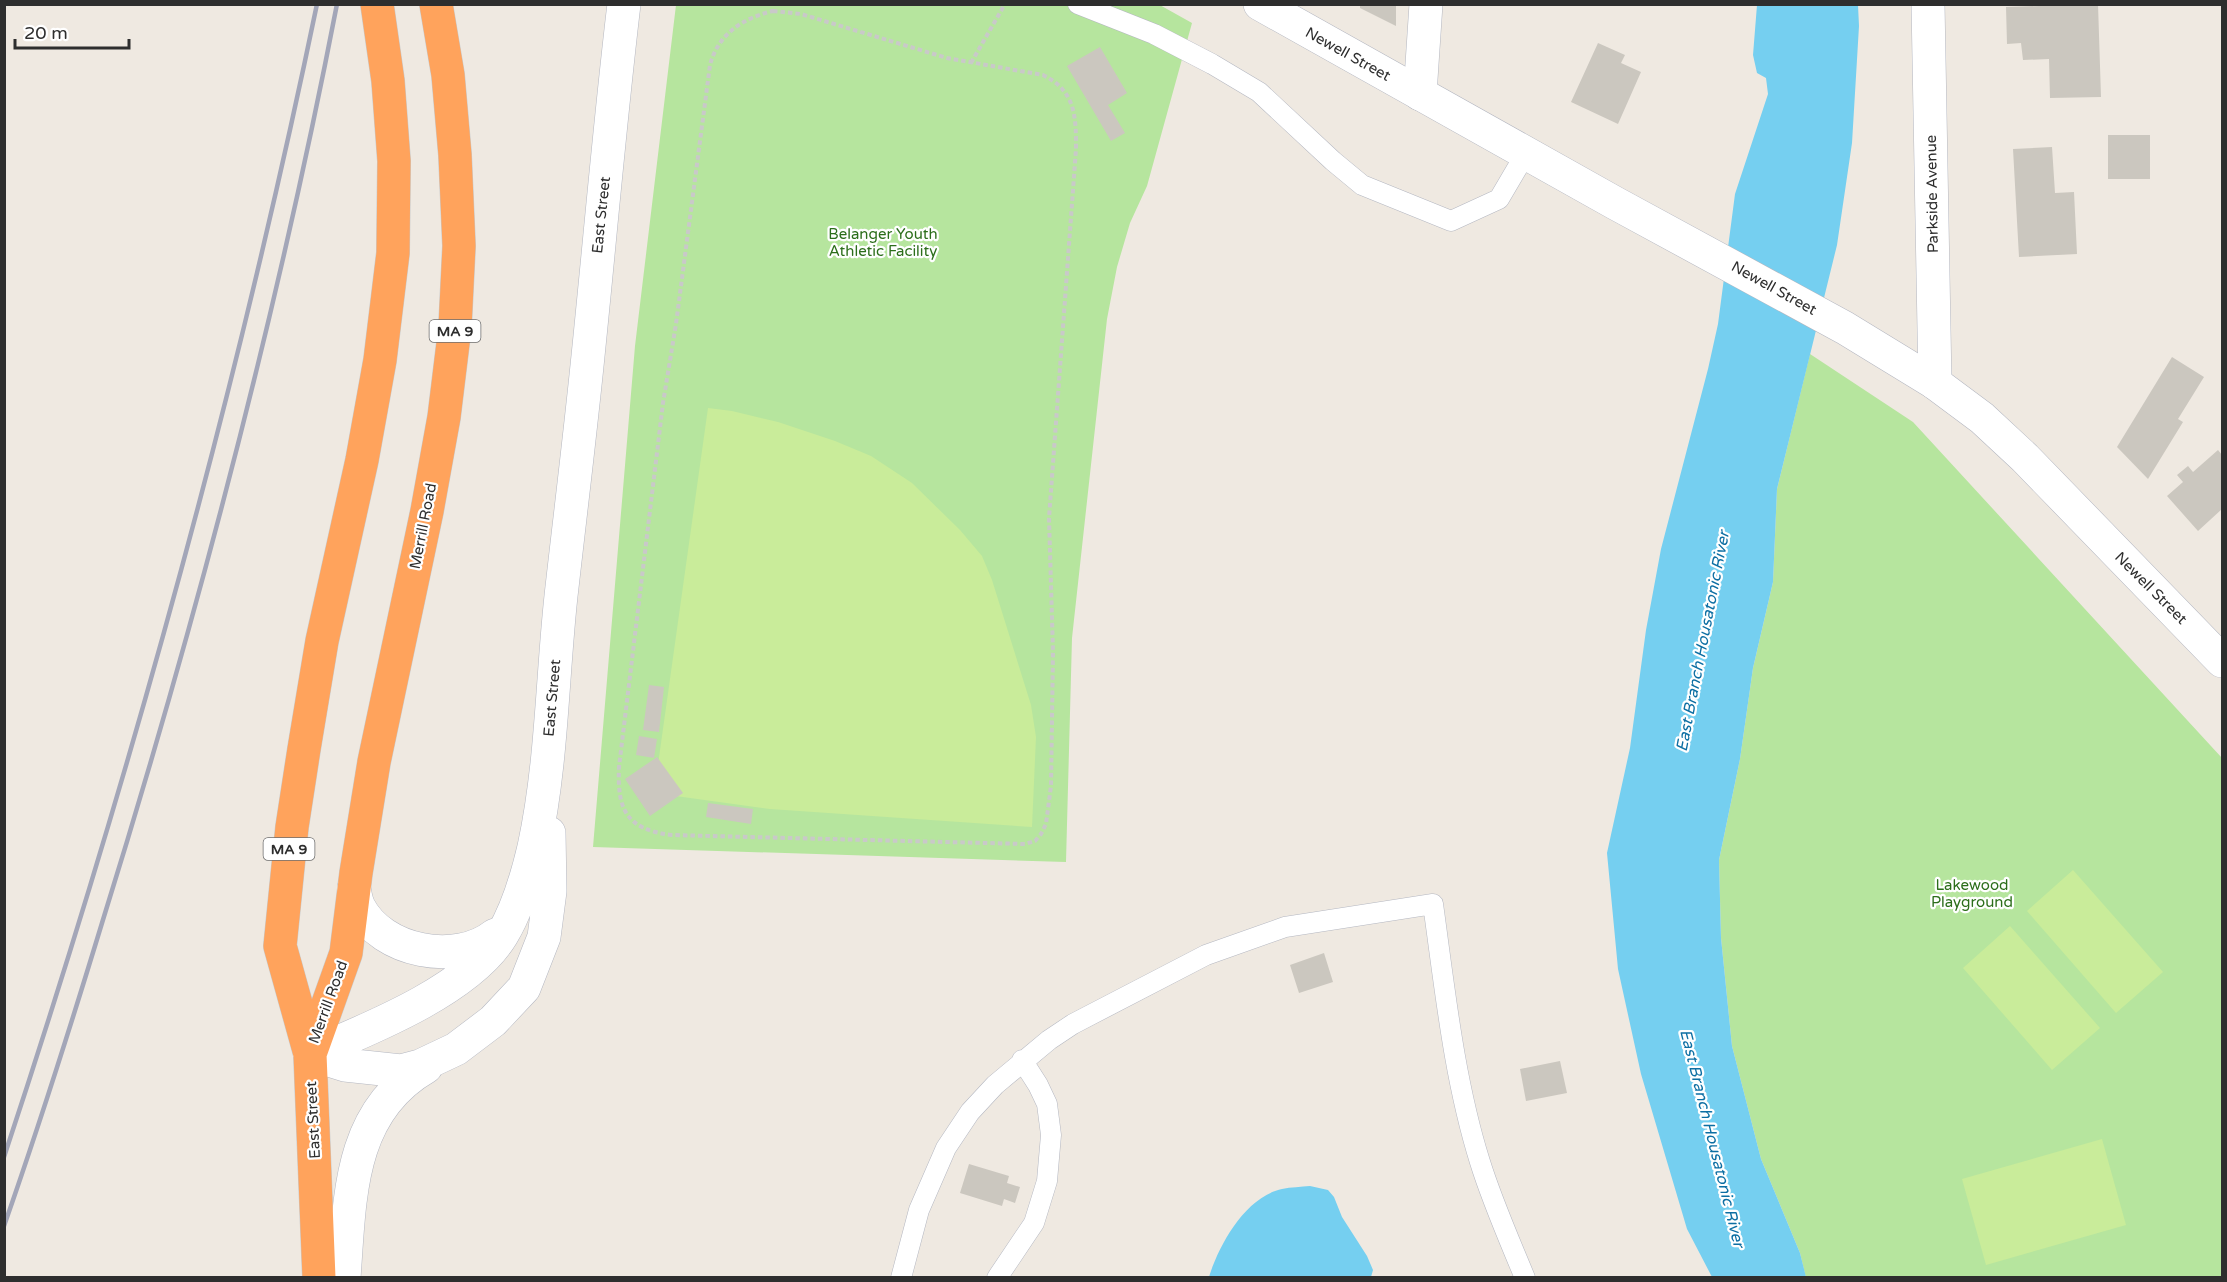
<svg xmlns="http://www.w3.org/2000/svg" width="2227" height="1282" font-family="'Varela Round',sans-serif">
	<rect width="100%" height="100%" fill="#efe9e1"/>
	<path fill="#b6e59e" d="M 1158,4 L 1192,23 L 1147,186 L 1130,223 L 1117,267 L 1107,319 L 1072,638 L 1066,862 L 593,847 L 635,346 L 676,5 Z
		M 1810,354 L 1913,422 L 2222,758 L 2222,1277 L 1806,1278 L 1800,1253 L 1761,1159 L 1732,1046 L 1721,938 L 1719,860 L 1740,759 L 1753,668 L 1773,582 L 1777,489 Z"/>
	<path fill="#c9ec9a" d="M 708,408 L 732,411 L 778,422 L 835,441 L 871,456 L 912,483 L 960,530 L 982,556 L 992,580 L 1031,705 L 1036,737 L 1032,827 L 770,809 L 654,793 Z
		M 2073,870 L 2163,972 L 2116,1013 L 2027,911 Z
		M 2010,926 L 2100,1028 L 2052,1070 L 1963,968 Z
		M 2102,1139 L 2126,1225 L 1986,1265 L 1962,1179 Z"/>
	<path fill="#75cff0" d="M 1757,5 L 1858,5 L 1859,26 L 1852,143 L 1837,245 L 1777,489 L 1773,582 L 1753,668 L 1740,759 L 1719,860 L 1721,938 L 1732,1046 L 1761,1159 L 1800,1253 L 1806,1277 L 1712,1277 L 1687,1229 L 1641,1074 L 1618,969 L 1607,853 L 1630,748 L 1646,630 L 1661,549 L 1708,369 L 1718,324 L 1735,194 L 1768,94 L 1766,78 L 1757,73 L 1753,55 Z
		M 1310,1186 L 1328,1190 L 1334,1197 L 1342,1217 L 1367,1256 L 1373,1270 L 1371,1277 L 1209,1277 C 1219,1245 1245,1197 1282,1189 C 1291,1187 1301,1187 1310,1186 Z"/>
	<path fill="#cbc7bf" d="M 1360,4 L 1396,4 L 1396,26 L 1360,8 Z
		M 2098,4 L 2101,97 L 2050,98 L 2049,59 L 2023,60 L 2021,43 L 2007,44 L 2006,7 Z
		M 1598,43 L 1625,55 L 1621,63 L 1641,72 L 1618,124 L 1571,102 Z
		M 1100,47 L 1127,93 L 1108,105 L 1125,133 L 1111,141 L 1067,66 Z
		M 2108,135 L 2150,135 L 2150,179 L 2108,179 Z
		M 2052,147 L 2055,193 L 2074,192 L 2077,254 L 2019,257 L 2013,149 Z
		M 2172,357 L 2204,377 L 2178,419 L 2183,422 L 2148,479 L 2117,447 Z
		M 2218,450 L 2222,455 L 2222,509 L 2198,531 L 2167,496 L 2183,482 L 2177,475 L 2188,466 L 2193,472 Z
		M 649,685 L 664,687 L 659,732 L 643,730 Z
		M 639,736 L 657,739 L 654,758 L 636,755 Z
		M 657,757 L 683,793 L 650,816 L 625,779 Z
		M 708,803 L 753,809 L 751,824 L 706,817 Z
		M 1324,953 L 1333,982 L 1299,993 L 1290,965 Z
		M 1560,1061 L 1567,1093 L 1526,1101 L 1520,1069 Z
		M 969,1164 L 1009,1176 L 1007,1183 L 1020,1187 L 1015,1203 L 1004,1199 L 1002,1206 L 960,1193 Z"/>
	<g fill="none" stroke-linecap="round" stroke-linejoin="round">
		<g stroke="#b4b7c1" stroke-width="21">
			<path id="lane" d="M 1078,4 L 1154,34 L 1212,64 L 1259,92 L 1333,161 L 1362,185 L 1451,221 L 1499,199 L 1526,153
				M 901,1278 L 919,1210 L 946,1148 L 970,1112 L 995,1085 L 1049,1040 L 1073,1024 L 1206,955 L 1285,927 L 1433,904 C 1445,990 1454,1079 1480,1162 C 1492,1201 1509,1239 1525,1278
				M 997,1278 L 1034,1223 L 1047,1181 L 1051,1135 L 1047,1104 L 1038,1085 L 1022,1060"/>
		</g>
		<g stroke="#b4b7c1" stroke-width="34">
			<path id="street" d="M 1928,4 L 1935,383
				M 1420,94 L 1426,4"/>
		</g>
		<g stroke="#b4b7c1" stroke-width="34">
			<path id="secondary" d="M 1260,4 L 1615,203 L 1845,328 L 1935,383 L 1982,418 L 2025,458 L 2222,661
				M 354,888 C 355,894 356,901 359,907 C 382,952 456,966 495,935
				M 310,1054 C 367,1030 469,990 502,935 C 518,909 527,877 534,847 C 552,764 552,679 561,596 C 570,516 580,436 588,356 C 600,239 610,121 624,4
				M 310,1054 L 345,1065 L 401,1071 L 420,1066 L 456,1049 L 493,1021 L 524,988 L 544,937 L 550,891 L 549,833
				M 344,1278 C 350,1198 348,1112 426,1067"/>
		</g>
		<g stroke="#c9c9c9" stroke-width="34">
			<path id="highway" d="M 310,1054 L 346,953 L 356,873 L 374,762 L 427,511 L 444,417 L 455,327 L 459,246 L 455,155 L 448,75 L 436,4
				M 319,1278 L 310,1054 L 280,946 L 292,827 L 304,749 L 322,641 L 362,460 L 380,360 L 393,253 L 394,161 L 388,81 L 377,4"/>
		</g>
		<path stroke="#c9c9c9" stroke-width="4" stroke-dasharray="4.5 3" stroke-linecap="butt" d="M 773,11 L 801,14 L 947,58 L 1043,75 C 1076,91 1076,117 1076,149 L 1049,518 L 1053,652 L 1051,786 L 1046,824 L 1041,834 L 1035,841 L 1025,844 L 671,835 C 627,829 617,811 619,767 L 663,403 L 676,324 L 710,65 C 718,34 743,18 773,11 Z
			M 971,63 L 1005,4"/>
		<use href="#lane" stroke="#fff" stroke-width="20"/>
		<use href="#street" stroke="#fff" stroke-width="33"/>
		<use href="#secondary" stroke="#fff" stroke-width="33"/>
		<use href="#highway" stroke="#ffa35c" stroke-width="33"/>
		<path stroke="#a3a6b8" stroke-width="4.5" d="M 4,1157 C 129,779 236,395 317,4
			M 4,1226 C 39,1126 71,1025 102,923 C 196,621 277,315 337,4"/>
	</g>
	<g text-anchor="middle" stroke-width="4.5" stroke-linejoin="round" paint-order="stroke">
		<g fill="#fff" stroke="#6d6d6d" stroke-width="1.5">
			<rect x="429.5" y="320" width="51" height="22" rx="4.5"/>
			<rect x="263.5" y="838" width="51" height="22" rx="4.5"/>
		</g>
		<g font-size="14" font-weight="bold" fill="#2e2e2e">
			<text x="455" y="336">MA 9</text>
			<text x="289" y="854">MA 9</text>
		</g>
		<g font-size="15" fill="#2e2e2e" stroke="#fff">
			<text transform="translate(1348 54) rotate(29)" y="5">Newell Street</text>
			<text transform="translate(1932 194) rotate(-91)" y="5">Parkside Avenue</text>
			<text transform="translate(601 215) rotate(-84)" y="5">East Street</text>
			<text transform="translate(1774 288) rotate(29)" y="5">Newell Street</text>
			<text transform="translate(423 526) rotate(-79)" y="5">Merrill Road</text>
			<text transform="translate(2151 588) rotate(45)" y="5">Newell Street</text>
			<text transform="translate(552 698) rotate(-85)" y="5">East Street</text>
			<text transform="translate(328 1002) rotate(-70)" y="5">Merrill Road</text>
			<text transform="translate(313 1120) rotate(-93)" y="5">East Street</text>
		</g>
		<g font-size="15" fill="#2c6e1b" stroke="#fff">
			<text x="883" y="239">Belanger Youth<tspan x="883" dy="17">Athletic Facility</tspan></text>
			<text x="1972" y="890">Lakewood<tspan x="1972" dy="17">Playground</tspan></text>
		</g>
		<g font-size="16" font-style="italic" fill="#0d6fa3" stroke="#fff">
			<text transform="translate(1702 641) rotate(-79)" y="6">East Branch Housatonic River</text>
			<text transform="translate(1713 1138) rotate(76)" y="6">East Branch Housatonic River</text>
		</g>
	</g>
	<rect width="2227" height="1282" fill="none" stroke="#2e2e2e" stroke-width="12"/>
	<path d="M15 39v9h114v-9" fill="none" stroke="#2e2e2e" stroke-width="3"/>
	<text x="24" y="39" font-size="18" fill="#2e2e2e" stroke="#ffffff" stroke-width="4.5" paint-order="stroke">20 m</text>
</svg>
